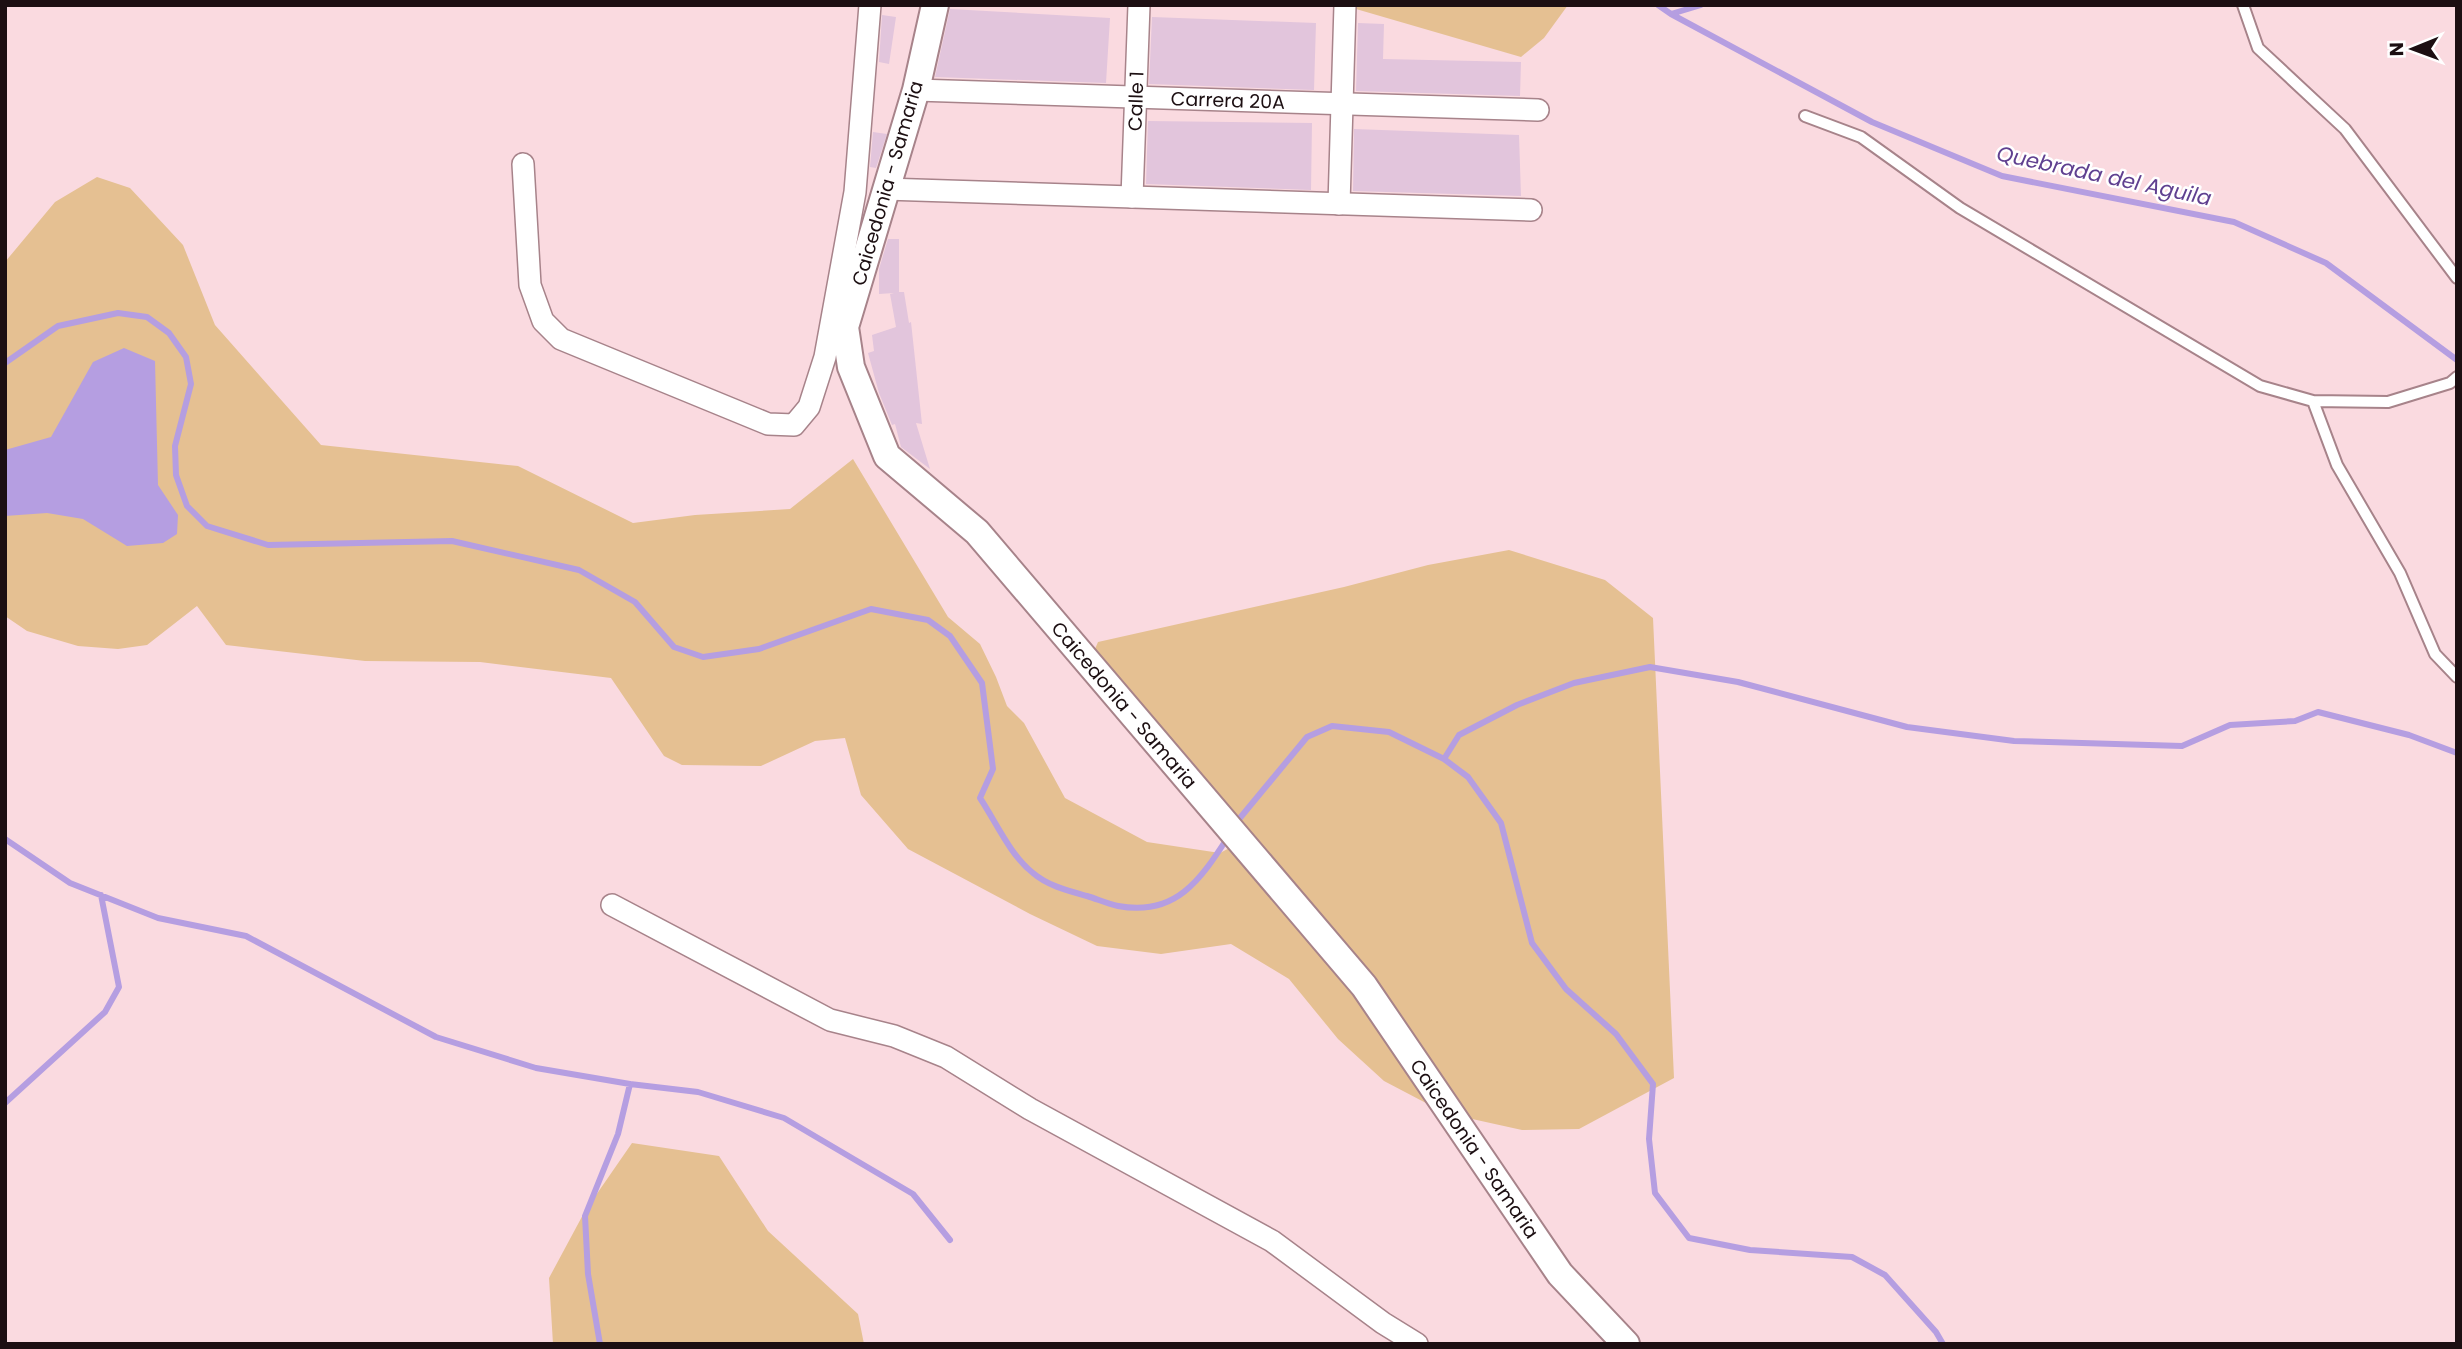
<svg xmlns="http://www.w3.org/2000/svg" width="2462" height="1349" font-family="Poppins,sans-serif">
	<rect width="100%" height="100%" fill="#fadae0"/>
	<path fill="#e5c092" d="M 1356,5 L 1568,5 L 1544,38 L 1521,57 L 1356,9 Z
		M 97,177 L 130,188 L 183,245 L 215,325 L 321,445 L 518,466 L 633,523 L 695,515 L 790,509 L 853,459 L 948,617 L 980,644 L 996,677 L 1007,706 L 1024,723 L 1065,798 L 1147,842 L 1220,853 L 1235,845 L 1087,668 L 1098,642 L 1344,587 L 1428,565 L 1509,550 L 1605,580 L 1653,618 L 1674,1078 L 1579,1129 L 1522,1130 L 1445,1113 L 1384,1081 L 1338,1039 L 1289,979 L 1231,944 L 1161,954 L 1097,946 L 1030,914 L 908,849 L 861,795 L 845,738 L 815,741 L 761,766 L 682,765 L 664,756 L 611,678 L 480,662 L 365,661 L 226,645 L 197,606 L 147,645 L 118,649 L 78,646 L 27,631 L 5,616 L 5,262 L 55,202 Z
		M 632,1143 L 719,1156 L 768,1231 L 858,1314 L 864,1344 L 553,1344 L 549,1278 L 585,1211 Z"/>
	<path fill="#b59ee1" d="M 124,348 L 155,361 L 158,485 L 178,515 L 177,534 L 163,543 L 127,546 L 83,519 L 47,513 L 5,516 L 5,450 L 51,437 L 93,362 Z"/>
	<g fill="none" stroke-linecap="round" stroke-linejoin="round">
		<path stroke="#b59ee1" stroke-width="6" d="M 1658,5 L 1671,14 L 1872,122 L 2002,176 L 2234,222 L 2326,263 L 2457,360
			M 1671,14 L 1701,5
			M 5,363 L 58,326 L 118,313 L 147,317 L 169,333 L 186,357 L 191,384 L 175,446 L 176,475 L 187,506 L 207,526 L 268,545 L 452,541 L 579,570 L 635,602 L 674,647 L 703,657 L 759,649 L 871,609 L 928,620 L 950,636 L 982,683 L 993,769 L 980,798 C 996,822 1010,855 1033,873 C 1048,886 1069,891 1087,896 C 1097,899 1108,904 1118,906 C 1176,917 1201,879 1228,837
			M 1444,759 L 1459,735 L 1517,705 L 1574,683 L 1650,667 L 1738,682 L 1907,727 L 2014,741 L 2182,746 L 2230,725 L 2295,721 L 2318,712 L 2409,735 L 2457,753
			M 1235,824 L 1307,737 L 1332,726 L 1389,732 L 1444,759 L 1468,777 L 1501,823 L 1532,943 L 1566,989 L 1616,1034 L 1653,1084 L 1649,1139 L 1655,1193 L 1689,1238 L 1750,1250 L 1852,1257 L 1885,1275 L 1936,1332 L 1943,1344
			M 5,839 L 70,883 L 158,918 L 246,936 L 436,1037 L 536,1068 L 630,1084 L 698,1092 L 784,1118 L 913,1194 L 950,1240
			M 5,1103 L 105,1012 L 119,987 L 101,895
			M 600,1344 L 588,1274 L 585,1216 L 618,1134 L 630,1084"/>
	</g>
	<path fill="#e2c5dc" d="M 950,9 L 1110,18 L 1106,83 L 935,77 Z
		M 882,15 L 896,17 L 889,64 L 879,62 Z
		M 1152,17 L 1316,23 L 1314,90 L 1149,84 Z
		M 1358,23 L 1384,24 L 1383,59 L 1521,62 L 1520,96 L 1356,91 Z
		M 1148,121 L 1312,123 L 1311,190 L 1146,184 Z
		M 1354,129 L 1519,135 L 1521,196 L 1353,191 Z
		M 873,132 L 887,134 L 876,168 L 870,167 Z
		M 888,239 L 899,239 L 899,292 L 904,292 L 909,323 L 911,322 L 922,424 L 916,423 L 930,469 L 901,447 L 895,424 L 892,425 L 879,393 L 868,353 L 874,351 L 872,335 L 896,327 L 890,294 L 894,293 L 879,294 L 879,269 Z"/>
	<g fill="none" stroke-linecap="round" stroke-linejoin="round">
		<g stroke="#a7838a" stroke-width="14">
			<path id="service" d="M 2243,5 L 2258,48 L 2345,129 L 2457,278
				M 1805,116 L 1861,137 L 1960,208 L 2260,386 L 2313,401 L 2388,402 L 2450,383 L 2457,377
				M 2313,401 L 2337,465 L 2400,573 L 2435,654 L 2457,677"/>
		</g>
		<g stroke="#a7838a" stroke-width="24">
			<g id="minor">
				<path id="s1" d="M 916,90 L 1538,110"/>
				<path d="M 523,164 L 530,285 L 543,321 L 561,339 L 768,424 L 794,425 L 809,407 L 825,357 L 855,192 L 870,5"/>
				<path d="M 885,189 L 1531,210"/>
				<path id="s2" d="M 1132,197 L 1139,5"/>
				<path d="M 1339,204 L 1345,5"/>
				<path d="M 612,905 L 830,1020 L 894,1036 L 946,1057 L 1030,1109 L 1272,1241 L 1383,1323 L 1417,1344"/>
			</g>
		</g>
		<g stroke="#a7838a" stroke-width="30">
			<g id="tertiary">
				<path id="s3" d="M 935,5 L 916,90 L 845,327 L 851,367 L 887,456 L 977,532 L 1364,986 L 1560,1274 L 1626,1344"/>
			</g>
		</g>
		<use href="#service" stroke="#fff" stroke-width="10"/>
		<use href="#minor" stroke="#fff" stroke-width="21"/>
		<use href="#tertiary" stroke="#fff" stroke-width="26"/>
	</g>
	<g text-anchor="middle" stroke-width="5" stroke-linejoin="round" paint-order="stroke">
		<g font-size="19" fill="#1c0f12" stroke="#fff">
			<text dy="7" stroke="none"><textPath href="#s1" startOffset="312">Carrera 20A</textPath></text>
			<text dy="7" stroke="none"><textPath href="#s2" startOffset="96">Calle 1</textPath></text>
			<text transform="translate(887 183) rotate(-74)" y="7">Caicedonia - Samaria</text>
			<text dy="7" stroke="none"><textPath href="#s3" startOffset="816">Caicedonia - Samaria</textPath></text>
			<text dy="7" stroke="none"><textPath href="#s3" startOffset="1382">Caicedonia - Samaria</textPath></text>
		</g>
		<g font-size="21" font-style="italic" fill="#604090" stroke="#fff">
			<text transform="translate(2104 176) rotate(12)" y="7">Quebrada del Aguila</text>
		</g>
	</g>
	<rect width="2462" height="1349" fill="none" stroke="#1c0f12" stroke-width="14"/>
	<g transform="translate(2413 49) rotate(269)" stroke="#ffffff" stroke-width="5" paint-order="stroke">
	<path d="M0-5L12 26L0 18L-12 26Z" fill="#1c0f12"/>
	<text y="-10" font-size="19" font-weight="bold" text-anchor="middle" fill="#1c0f12">N</text>
	</g>
</svg>
